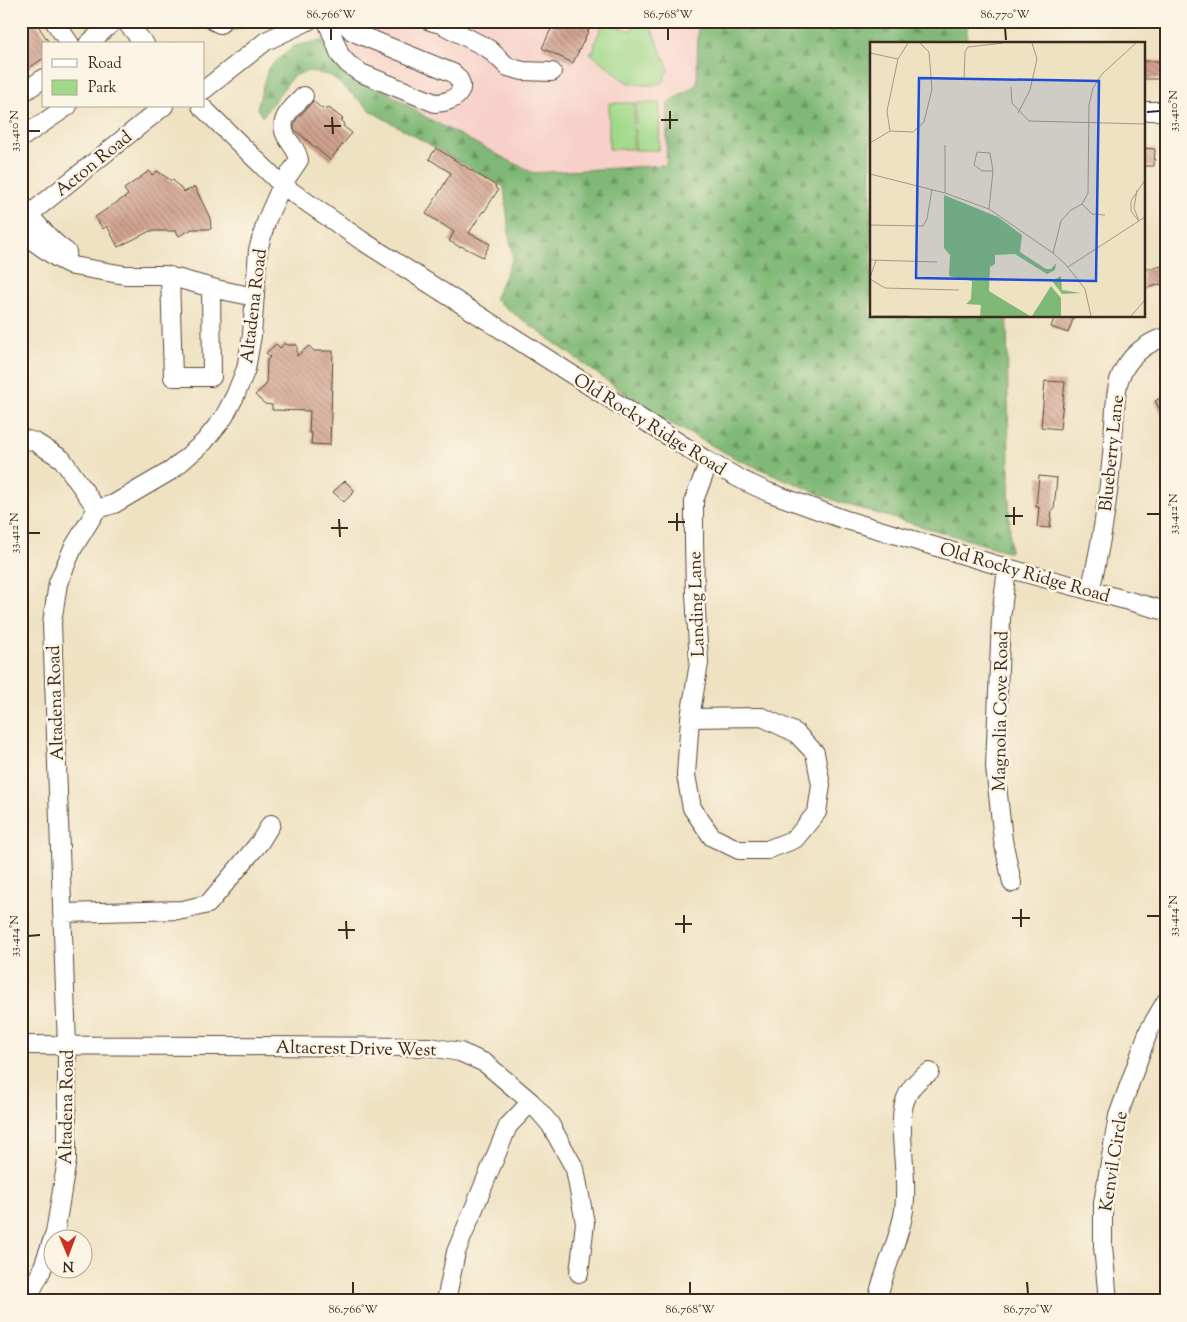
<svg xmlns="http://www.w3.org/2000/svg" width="1187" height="1322" font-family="'Sorts Mill Goudy',serif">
	<defs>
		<pattern id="forest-firs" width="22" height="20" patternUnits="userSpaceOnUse" patternTransform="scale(1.25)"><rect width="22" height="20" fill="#80b977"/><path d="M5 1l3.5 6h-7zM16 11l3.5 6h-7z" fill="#6a9761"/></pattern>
		<pattern id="building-back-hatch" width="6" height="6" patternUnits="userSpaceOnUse" patternTransform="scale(1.25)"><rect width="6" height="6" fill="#d1a290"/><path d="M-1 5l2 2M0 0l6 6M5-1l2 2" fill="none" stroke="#ab8475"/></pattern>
	</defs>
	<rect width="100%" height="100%" fill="#fcf5e5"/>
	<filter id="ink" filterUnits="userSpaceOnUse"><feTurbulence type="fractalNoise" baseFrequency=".02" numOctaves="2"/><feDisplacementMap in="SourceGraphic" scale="10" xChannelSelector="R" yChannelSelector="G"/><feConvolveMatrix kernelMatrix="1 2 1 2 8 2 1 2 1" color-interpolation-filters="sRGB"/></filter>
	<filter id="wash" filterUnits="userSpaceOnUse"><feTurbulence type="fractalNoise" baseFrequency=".0096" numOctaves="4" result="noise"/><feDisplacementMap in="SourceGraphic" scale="20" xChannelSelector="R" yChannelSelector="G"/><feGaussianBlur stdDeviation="1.12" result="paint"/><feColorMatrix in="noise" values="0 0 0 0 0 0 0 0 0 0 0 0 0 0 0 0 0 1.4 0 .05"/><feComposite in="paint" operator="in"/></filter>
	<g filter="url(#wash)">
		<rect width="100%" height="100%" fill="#efe2c3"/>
		<path fill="#f7d0c9" d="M 307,21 L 698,21 L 697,84 L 668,103 L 666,165 L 533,173 L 429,119 L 334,58 L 323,40 Z"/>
		<path fill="url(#forest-firs)" stroke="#5e724a" d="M 229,21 L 260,21 L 229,32 Z
			M 698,21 L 967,21 L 967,44 L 871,44 L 871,316 L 1007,316 L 1010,552 L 841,503 L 737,459 L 650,412 L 494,299 L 513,258 L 510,241 L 504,187 L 374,113 L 331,76 L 309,71 L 293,76 L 262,117 L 257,108 L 268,68 L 294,46 L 323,40 L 334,58 L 429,119 L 533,173 L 666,165 L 668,103 L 697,84 Z"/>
		<path fill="#a1d98b" stroke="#6e8254" d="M 604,21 L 606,21 L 623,29 L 632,30 L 634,25 L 636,26 L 639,21 L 648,21 L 669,70 L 665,75 L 664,81 C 658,86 652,85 645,85 C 619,84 622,76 603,63 C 599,59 594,57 590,53 L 594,51 L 595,42 Z
			M 609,103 L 634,103 L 633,149 L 609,149 Z
			M 636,103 L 660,103 L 659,150 L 635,150 Z"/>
		<g id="blocks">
			<path fill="url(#building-back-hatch)" d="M 27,21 L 35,21 L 50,44 L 44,44 L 44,58 L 21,73 L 21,25 Z
				M 555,21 L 593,21 L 573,63 L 542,48 Z
				M 1143,61 L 1166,61 L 1166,79 L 1143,79 Z
				M 313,101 L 322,109 L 324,107 L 327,110 L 329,108 L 343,119 L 341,121 L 344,124 L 343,126 L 352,133 L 330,160 L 296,131 L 294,128 L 296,120 Z
				M 436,148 L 496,186 L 495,188 L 498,190 L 484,212 L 483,211 L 469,233 L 490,244 L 483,257 L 461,246 L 460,247 L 449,241 L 454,232 L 426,214 L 451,173 L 429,159 Z
				M 1143,148 L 1155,149 L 1154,166 L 1143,166 Z
				M 149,171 L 152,175 L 157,171 L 172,181 L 173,180 L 184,192 L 195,187 L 210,218 L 211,229 L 192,229 L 179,236 L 176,231 L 150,231 L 118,247 L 107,226 L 103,229 L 95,217 L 128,195 L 124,189 Z
				M 1166,265 L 1166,283 L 1143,289 L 1143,270 Z
				M 1055,316 L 1074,316 L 1068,333 L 1051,327 Z
				M 285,343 L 287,345 L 297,345 L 297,356 L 309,346 L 314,351 L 333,351 L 330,445 L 311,444 L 312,433 L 309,433 L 310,411 L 272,410 L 272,405 L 265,404 L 255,395 L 266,385 L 267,360 L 270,357 L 266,353 L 276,344 L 280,348 Z
				M 1045,381 L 1065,382 L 1060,429 L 1041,427 Z
				M 1166,395 L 1166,421 L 1155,401 Z
				M 1039,476 L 1057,478 L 1054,509 L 1052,509 L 1050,528 L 1037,527 L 1039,507 L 1036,507 Z
				M 345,481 L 355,491 L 344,502 L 333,492 Z"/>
		</g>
	</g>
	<g filter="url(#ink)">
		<use href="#blocks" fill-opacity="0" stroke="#564637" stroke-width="1"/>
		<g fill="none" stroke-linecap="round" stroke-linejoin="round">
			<g stroke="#564637" stroke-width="20">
				<path id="minor" d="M 54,21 L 70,44
					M 125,21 L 145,44
					M 214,21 L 220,24
					M 327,21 L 340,55 L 348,64 L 361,73 L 435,103 C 454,103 472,89 453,73 L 358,34 L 352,31 L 343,21
					M 430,21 L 441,24 L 489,49 L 508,67 L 523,71 L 552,72
					M 88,44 L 114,21
					M 204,90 L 266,41 L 308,21
					M 21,94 L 44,78
					M 201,106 L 282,185 L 361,240 L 709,462 L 744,481 L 768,492 L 843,519 L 1007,568 L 1166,611
					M 1143,111 L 1166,111
					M 21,138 L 68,106
					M 28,213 C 40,228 52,242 67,252
					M 21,217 L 36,209 L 164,106
					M 21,229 L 30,239 L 57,258 L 73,266 L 125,275 L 165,275 L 216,289 L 255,297
					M 170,276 L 173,377 L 212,377 L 211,288
					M 21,438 L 35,442 L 62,459 L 97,509
					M 1007,568 L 1001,618 L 995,767 L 1003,840 L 1012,883
					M 1090,591 C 1101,546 1108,501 1112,455 C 1113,440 1114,424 1115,409 C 1116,398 1116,386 1121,375 C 1129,357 1146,342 1166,337
					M 690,718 L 686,775 L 692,808 L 712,837 L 739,850 L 767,850 L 795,839 L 817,812 L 821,785 L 815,753 L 796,733 L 762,717 L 690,718 L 699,663 L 695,594 L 694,539 L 694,500 L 709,462
					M 62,913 L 183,910 L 208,904 L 260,842 L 271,824
					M 21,1045 L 430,1047 L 460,1052 L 485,1063 L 531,1102 L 550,1124 L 575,1169 L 585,1223 L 579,1273
					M 26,1301 L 41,1272 L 55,1233 L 67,1160 L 67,1046 L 52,623 L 58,583 L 73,548 L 97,509 L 114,504 L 172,470 L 204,442 L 224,417 L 235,396 L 246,369 L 252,335 L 258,250 L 267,219 L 282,185 L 299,160 C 297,149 291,145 286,136 C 277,119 293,107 304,96
					M 446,1301 L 456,1252 L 508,1126 L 531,1102
					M 877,1301 C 883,1272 897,1245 903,1216 C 908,1190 903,1161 902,1135 C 902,1125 901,1114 904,1104 C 908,1090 917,1079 930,1072
					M 1108,1301 L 1103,1246 L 1103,1203 L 1118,1116 L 1149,1030 L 1166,1001"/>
			</g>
			<use href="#minor" stroke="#fff" stroke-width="18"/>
		</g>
	</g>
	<path fill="none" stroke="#3b2a1e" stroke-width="2" d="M 331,28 L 331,40M 668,28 L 668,40M 1005,28 L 1006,40M 670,111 L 670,129M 1147,112 L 1160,111M 332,117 L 333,134M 661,120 L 678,120M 324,126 L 341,126M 28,131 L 40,131M 1014,507 L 1014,525M 677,513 L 677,531M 1147,514 L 1160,514M 1005,516 L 1023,516M 339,519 L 340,537M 668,522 L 685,522M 331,528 L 348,528M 28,533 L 40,533M 1021,909 L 1021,927M 684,915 L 684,933M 1147,916 L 1160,916M 1012,918 L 1030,918M 346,921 L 347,939M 675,924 L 692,924M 338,930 L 355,930M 28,936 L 40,935M 353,1282 L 353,1294M 690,1282 L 690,1294M 1027,1282 L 1028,1294"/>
	<g text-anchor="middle" stroke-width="5" stroke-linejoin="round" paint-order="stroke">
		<g font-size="18" fill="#3b2a1e" stroke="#fcf5e5">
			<text transform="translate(93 163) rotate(-39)" y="6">Acton Road</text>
			<text transform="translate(253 306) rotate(-83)" y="6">Altadena Road</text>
			<text transform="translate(650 424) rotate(32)" y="6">Old Rocky Ridge Road</text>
			<text transform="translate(1111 453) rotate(-84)" y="6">Blueberry Lane</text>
			<text transform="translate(1025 572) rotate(16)" y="6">Old Rocky Ridge Road</text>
			<text transform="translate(696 604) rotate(-92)" y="6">Landing Lane</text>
			<text transform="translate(55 703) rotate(-92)" y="6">Altadena Road</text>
			<text transform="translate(1000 711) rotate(-89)" y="6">Magnolia Cove Road</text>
			<text transform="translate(356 1048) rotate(1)" y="6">Altacrest Drive West</text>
			<text transform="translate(66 1107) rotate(-89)" y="6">Altadena Road</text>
			<text transform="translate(1113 1161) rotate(-81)" y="6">Kenvil Circle</text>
		</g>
	</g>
	<g transform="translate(870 42)">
		<rect width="275" height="275" fill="#efe2c3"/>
		<path d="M 74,153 L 128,175 L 152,193 L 150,210 L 176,227 L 181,227 L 186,221 L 185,228 L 177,232 L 145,212 L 125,213 L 125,222 L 120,225 L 119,249 L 160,274 L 110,274 L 111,263 L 96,262 L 101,257 L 102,239 L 79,234 L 80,213 L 74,206 ZM 191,234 L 192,248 L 211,251 L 192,252 L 182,239 ZM 181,244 L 191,256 L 191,274 L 162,274 Z" fill="#80b977"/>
		<path fill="none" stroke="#a79881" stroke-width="1" d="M 0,11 L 28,17M 94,37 L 95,10 L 98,5 L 133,1M 141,45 L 142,61 L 159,79 L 275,82M 148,71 L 160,48 L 167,17 L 162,1M 20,89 L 17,69 L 28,17 L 38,1M 0,101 L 20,89 L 43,90 L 54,80 L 62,47 L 59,10 L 50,1M 0,132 L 75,151 L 119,167 L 183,211 L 197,224 L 215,247 L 221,274M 267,148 L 264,166 L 269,179M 75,151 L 75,103M 212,162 L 222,172 L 235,173M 119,167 L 123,129 L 112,129 L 104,123 L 107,110 L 120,111 L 123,129M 268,178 L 261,169 L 261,159 L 275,138M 0,183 L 53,184 L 57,177 L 62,147M 183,211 L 191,179 L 201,168 L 212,162 L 218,151 L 219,63 L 223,46 L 232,32 L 266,1M 0,218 L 67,220M 198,225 L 275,175M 0,236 L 6,218M 0,237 L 15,246 L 89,248M 3,274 L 39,274M 261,274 L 275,258"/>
		<path fill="#1d4ed8" fill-opacity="0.15" stroke="#1d4ed8" stroke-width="2.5" d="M 49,36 L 229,39 L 226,239 L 46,236 Z"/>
		<rect width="275" height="275" fill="none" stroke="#3b2a1e" stroke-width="2.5"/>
	</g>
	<rect width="1187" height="1322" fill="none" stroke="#fcf5e5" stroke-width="55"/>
	<rect x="42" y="42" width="162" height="65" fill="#fcf5e5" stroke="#afa495"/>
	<rect x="52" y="59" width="25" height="8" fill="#ffffff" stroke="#afa495"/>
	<text x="88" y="68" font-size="15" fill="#3b2a1e">Road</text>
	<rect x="52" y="80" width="25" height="15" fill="#a1d98b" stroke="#afa495"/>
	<text x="88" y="92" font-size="15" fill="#3b2a1e">Park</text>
	<g transform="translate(68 1254) rotate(179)"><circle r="24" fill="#fcf5e5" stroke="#afa495"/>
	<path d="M0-4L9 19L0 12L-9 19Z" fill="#c8321e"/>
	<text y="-8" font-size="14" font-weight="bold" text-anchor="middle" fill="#3b2a1e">N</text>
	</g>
	<rect x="28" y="28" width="1132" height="1266" fill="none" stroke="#3b2a1e" stroke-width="2"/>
	<g font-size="12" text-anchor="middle" fill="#3b2a1e">
		<text x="331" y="18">86.766°W</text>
		<text x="668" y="18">86.768°W</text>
		<text x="1005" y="18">86.770°W</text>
		<text transform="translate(1173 111) rotate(-90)" y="4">33.410°N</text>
		<text transform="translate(14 131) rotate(-90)" y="4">33.410°N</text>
		<text transform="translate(1173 514) rotate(-90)" y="4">33.412°N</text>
		<text transform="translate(14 533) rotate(-90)" y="4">33.412°N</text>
		<text transform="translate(1173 916) rotate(-90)" y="4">33.414°N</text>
		<text transform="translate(14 936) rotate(-90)" y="4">33.414°N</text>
		<text x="353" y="1313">86.766°W</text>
		<text x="690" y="1313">86.768°W</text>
		<text x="1028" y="1313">86.770°W</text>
	</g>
</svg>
